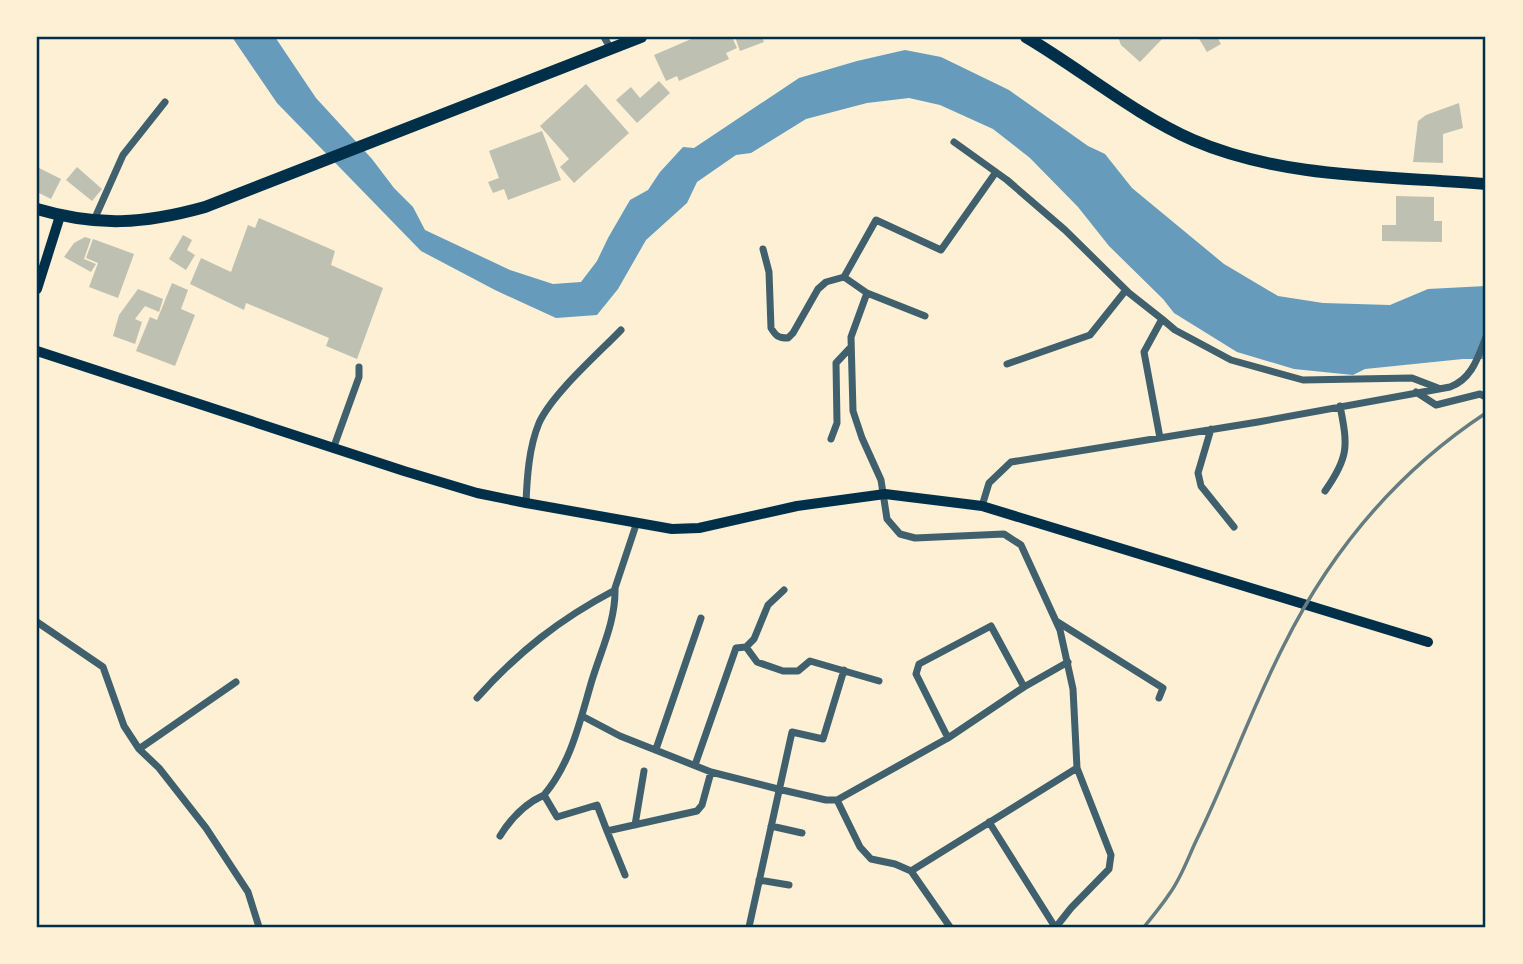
<svg xmlns="http://www.w3.org/2000/svg" width="1523" height="964" font-family="'Nunito Sans',sans-serif">
	<rect width="100%" height="100%" fill="#fdf0d5"/>
	<path fill="#669bbc" d="M 232,37 L 275,37 L 316,98 L 372,159 L 394,188 L 413,207 L 425,230 L 510,270 L 553,284 L 581,282 L 597,261 L 608,238 L 630,200 L 648,190 L 660,172 L 683,147 L 694,148 L 799,78 L 857,61 L 905,50 L 941,57 L 1009,90 L 1088,146 L 1105,154 L 1132,188 L 1224,264 L 1278,296 L 1323,303 L 1390,305 L 1428,289 L 1486,286 L 1486,359 L 1463,359 L 1365,369 L 1353,375 L 1294,369 L 1237,352 L 1174,313 L 1163,299 L 1109,246 L 1078,207 L 1030,158 L 993,129 L 940,105 L 909,98 L 867,103 L 806,119 L 751,153 L 736,155 L 697,182 L 687,203 L 646,240 L 618,289 L 597,315 L 556,318 L 495,290 L 421,251 L 277,103 Z"/>
	<path fill="#bec0b2" d="M 696,37 L 732,37 L 737,48 L 726,53 L 729,59 L 679,81 L 677,76 L 666,81 L 654,55 Z
		M 735,37 L 762,37 L 764,42 L 740,51 Z
		M 1118,37 L 1164,37 L 1140,62 L 1121,45 Z
		M 1198,37 L 1217,37 L 1221,44 L 1207,52 Z
		M 659,81 L 670,93 L 637,123 L 616,100 L 631,87 L 640,98 Z
		M 586,84 L 629,133 L 574,183 L 560,167 L 569,159 L 540,126 Z
		M 1459,103 L 1463,128 L 1443,134 L 1443,163 L 1413,162 L 1418,121 L 1426,115 Z
		M 542,131 L 561,180 L 508,200 L 504,189 L 493,193 L 488,182 L 499,178 L 489,151 Z
		M 37,167 L 61,179 L 51,199 L 37,192 Z
		M 77,167 L 102,189 L 92,201 L 66,180 Z
		M 1396,196 L 1434,197 L 1434,221 L 1442,221 L 1442,242 L 1382,241 L 1382,225 L 1396,225 Z
		M 259,218 L 335,251 L 331,265 L 383,288 L 357,359 L 326,346 L 329,338 L 246,303 L 244,310 L 190,284 L 201,258 L 231,272 L 248,225 L 255,228 Z
		M 183,235 L 192,240 L 187,250 L 195,255 L 186,270 L 169,259 Z
		M 85,237 L 91,239 L 84,259 L 96,264 L 91,272 L 64,257 L 74,243 Z
		M 93,239 L 134,254 L 118,298 L 89,287 L 98,263 L 86,258 Z
		M 172,283 L 188,290 L 181,309 L 195,315 L 175,366 L 136,351 L 150,317 L 157,320 Z
		M 138,289 L 163,299 L 159,312 L 145,306 L 135,319 L 142,322 L 135,344 L 113,336 L 119,315 Z"/>
	<g fill="none" stroke-linecap="round" stroke-linejoin="round">
		<path stroke="#3f606c" stroke-width="7" d="M 604,37 L 611,49
			M 954,142 L 1007,180 L 1065,230 L 1129,293 L 1162,319 L 1175,330 L 1231,360 L 1303,380 L 1412,378 L 1438,388
			M 94,220 L 123,155 L 165,102
			M 763,249 L 769,272 L 771,328 C 776,336 778,338 788,338 L 793,333 L 818,289 L 826,282 L 844,277
			M 867,293 L 844,277 L 876,220 L 941,250 L 996,172
			M 925,316 L 867,293 L 851,337 L 853,411 L 862,438 L 881,480 L 887,519 L 900,534 L 915,538 L 1004,534 L 1021,545 L 1060,630 L 1073,689 L 1077,768 L 1111,855 L 1109,869 L 1071,908 L 1056,927
			M 1007,364 L 1090,335 L 1126,290
			M 1416,392 L 1436,405 L 1480,394 L 1486,397
			M 1211,429 L 1198,473 L 1201,486 L 1234,527
			M 1160,438 L 1144,352 L 1162,319
			M 831,439 L 837,423 L 836,363 L 851,347
			M 333,449 L 359,377 L 359,367
			M 1325,491 C 1349,457 1348,446 1340,406
			M 526,503 C 527,477 529,447 539,423 C 552,394 598,354 621,330
			M 982,506 L 989,483 L 1011,462 L 1258,422 L 1450,387 C 1472,379 1478,357 1486,337
			M 637,522 L 615,588 C 616,623 599,654 590,687 C 579,725 570,764 544,795 L 557,817 L 597,805 L 607,831 L 697,811 L 702,805 L 711,772
			M 1056,621 L 1163,688 L 1159,698
			M 37,622 L 103,667 L 124,726 L 139,749 L 159,768 L 206,828 L 248,892 L 259,927
			M 746,647 L 757,662 L 783,671 L 798,671 L 810,661 L 879,681
			M 477,698 C 518,652 560,619 615,590
			M 584,717 L 620,736 L 711,772 L 778,789 L 826,800 L 837,800
			M 948,738 L 916,674 L 919,664 L 991,626 L 1024,687
			M 139,749 L 236,682
			M 656,749 L 701,618
			M 695,765 L 736,648 L 746,647 L 754,639 L 768,605 L 784,590
			M 989,822 L 1055,927
			M 635,825 L 644,771
			M 771,826 L 802,833
			M 607,831 L 625,875
			M 500,836 C 511,818 524,804 544,795
			M 911,871 L 1077,768
			M 759,880 L 789,885
			M 749,927 L 792,732 L 823,739 L 844,670
			M 950,927 L 911,871 L 895,864 L 871,859 L 860,847 L 837,800 L 948,738 L 1024,687 L 1068,662"/>
		<path stroke="#003049" stroke-width="10" d="M 37,289 L 60,216
			M 37,351 L 404,471 L 477,493 L 526,503 L 672,529 L 699,528 L 797,506 L 885,494 L 982,506 L 1428,642"/>
		<path stroke="#003049" stroke-width="12" d="M 1026,37 C 1082,70 1134,114 1193,140 C 1283,179 1390,176 1486,184
			M 37,209 C 98,227 144,224 205,207 L 641,37"/>
		<path stroke="#657d81" stroke-width="3.5" d="M 1144,927 C 1153,916 1162,905 1170,893 C 1181,878 1188,858 1196,841 C 1227,778 1251,710 1283,647 C 1330,552 1398,471 1486,413"/>
	</g>
	<rect width="1523" height="964" fill="none" stroke="#fdf0d5" stroke-width="77"/>
	<rect x="38" y="38" width="1446" height="888" fill="none" stroke="#003049" stroke-width="2.5"/>
</svg>
